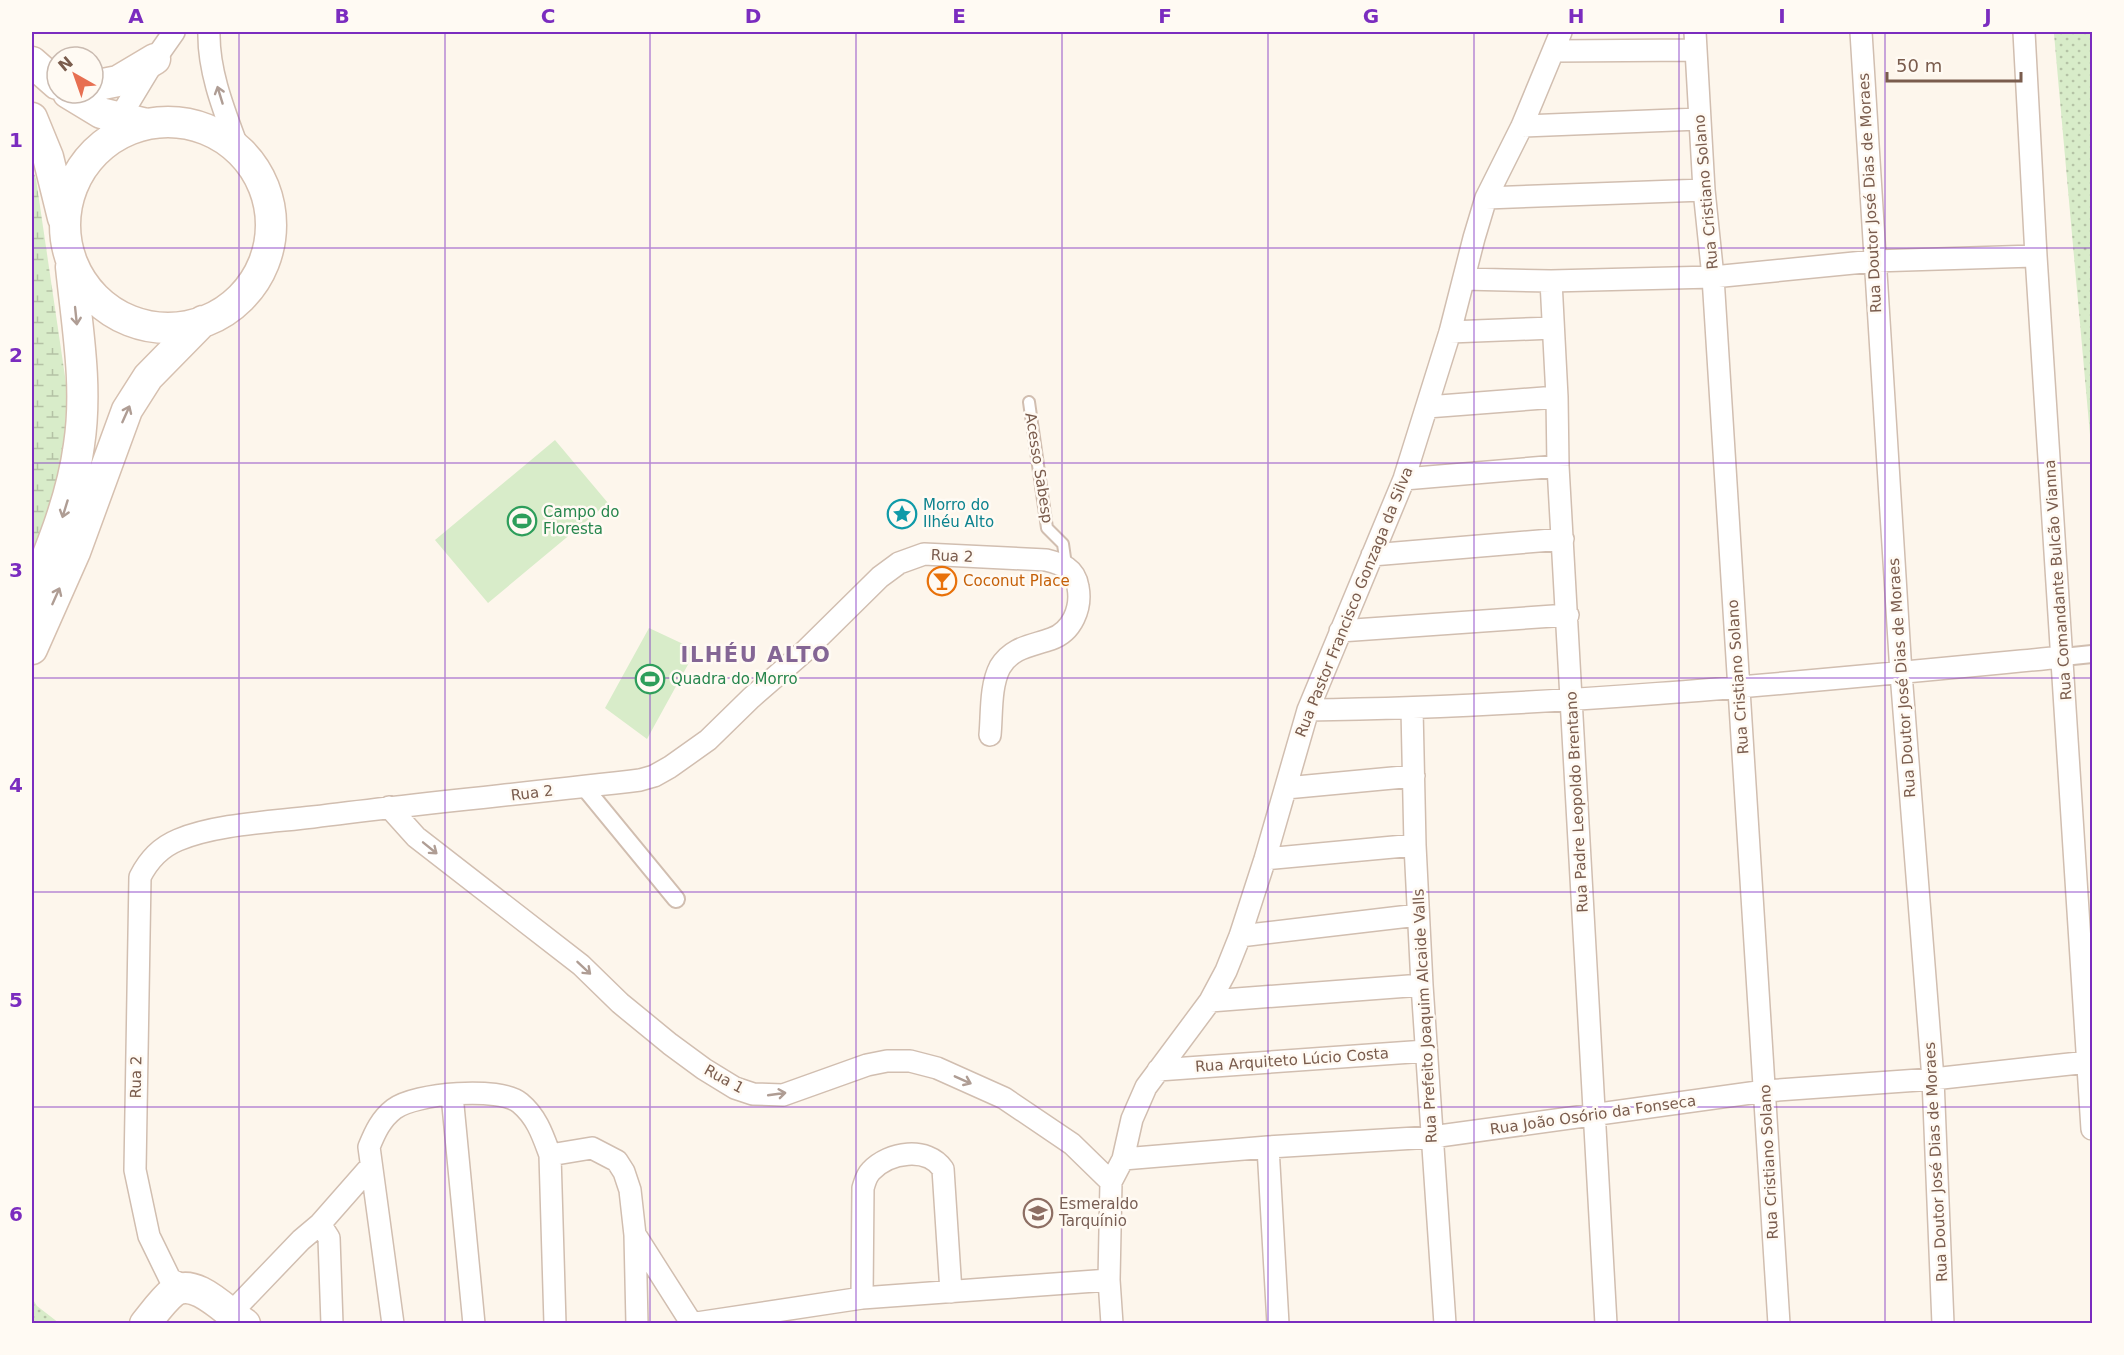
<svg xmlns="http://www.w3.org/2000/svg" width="2124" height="1355" font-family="'DejaVu Sans',sans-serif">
	<defs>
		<pattern id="wetland-marsh" width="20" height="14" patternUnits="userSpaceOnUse" patternTransform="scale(1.5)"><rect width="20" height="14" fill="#d8ecc9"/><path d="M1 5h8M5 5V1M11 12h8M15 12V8" fill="none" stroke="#b4c2a5"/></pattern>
		<pattern id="park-dots" width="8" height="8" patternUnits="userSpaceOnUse" patternTransform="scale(1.5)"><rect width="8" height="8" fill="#d8ecc9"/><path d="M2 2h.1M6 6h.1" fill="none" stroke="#b4c2a5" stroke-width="1.8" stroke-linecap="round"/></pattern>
	</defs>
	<rect width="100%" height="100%" fill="#fdf6ec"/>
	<path fill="url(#wetland-marsh)" d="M 32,168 L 36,179 L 67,390 L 63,472 L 32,556 Z"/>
	<path fill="url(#park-dots)" d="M 2092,32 L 2092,457 L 2054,34 Z
		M 32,1298 L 37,1306 L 59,1323 L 32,1323 Z"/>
	<path fill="#d8ecc9" d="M 555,440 L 608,503 L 488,603 L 435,540 Z
		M 649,628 L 696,650 L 647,739 L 605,708 Z"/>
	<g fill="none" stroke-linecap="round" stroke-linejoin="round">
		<g stroke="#d1beb0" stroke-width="14">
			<path id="service" d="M 1029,402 L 1047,528 L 1063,544 L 1066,565"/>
		</g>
		<g stroke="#d1beb0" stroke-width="20">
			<path id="pedestrian" d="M 2063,657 L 2092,654
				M 584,787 L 676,899"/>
		</g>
		<g stroke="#d1beb0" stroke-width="24">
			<path id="minor" d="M 209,32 C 208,72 225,113 239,151
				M 1695,32 L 1704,190 L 1713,277 L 1779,1324
				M 1861,32 L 1901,673 L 1933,1079 L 1943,1324
				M 2024,32 L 2036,256 L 2092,1129
				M 1554,51 L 1696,50
				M 1522,126 L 1699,119
				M 103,145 L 155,59 L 174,32
				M 1486,198 L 1704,190
				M 1464,279 L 1551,281 L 1713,277 L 1874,261 L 2036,256
				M 1551,281 L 1557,397 L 1558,466 L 1606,1324
				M 1450,332 L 1553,328
				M 1427,407 L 1557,397
				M 1404,479 L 1558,466
				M 1372,555 L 1563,539
				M 1340,631 L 1568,615
				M 1412,709 L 1415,845 L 1422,985 L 1445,1324
				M 1308,710 C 1560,707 1812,681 2063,657
				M 1286,788 L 1414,776
				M 389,807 L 416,837 L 581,965 L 620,1003 L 670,1044 L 704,1069 L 735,1088 L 753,1094 L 783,1095 L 867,1065 L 887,1061 L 910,1061 L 937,1068 L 1004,1098 L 1072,1144 L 1111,1182
				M 1265,859 L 1415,845
				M 1240,936 L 1418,915
				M 1210,1001 L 1422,985
				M 1158,1070 L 1426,1051
				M 452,1095 L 474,1324
				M 1268,1147 L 1278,1324
				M 550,1155 L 592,1148 L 617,1161 L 624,1172 L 630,1190 L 635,1235 L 637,1324
				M 1123,1159 L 1132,1119 L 1146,1087 L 1210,1001 L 1226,971 L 1240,936 L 1265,859 L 1308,710 L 1404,479 L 1450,332 L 1474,238 L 1486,198 L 1522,126 L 1561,32
				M 320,1224 L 371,1166
				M 636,1236 L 692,1324
				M 184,1286 L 170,1279 L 149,1236 L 135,1170 L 140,877 C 148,861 161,847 178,840 C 216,824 272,822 313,817 C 422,803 531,793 640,780 L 654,776 L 670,767 L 708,740 L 751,698 L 805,651 L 880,577 L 899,563 L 924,554 L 1046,560 C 1062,564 1075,568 1078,587 C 1082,608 1072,632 1051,639 C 1031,646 1012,647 1000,667 C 990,686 992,714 990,735
				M 862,1298 L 863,1188 C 865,1182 866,1176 871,1171 C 889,1152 927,1146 943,1169 L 951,1292
				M 230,1314 L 301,1240 L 320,1224 L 329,1238 L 332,1324
				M 393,1324 L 369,1147 C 375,1132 381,1119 394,1109 C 415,1093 500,1086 520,1103 C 537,1117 543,1136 550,1155 L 555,1324
				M 690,1324 L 862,1298 L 1109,1280
				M 1112,1324 L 1109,1280 L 1111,1182 L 1123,1159 L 1268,1147 L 1432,1137 L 1765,1091 L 1933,1079 L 2088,1062"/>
		</g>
		<g stroke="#d6c0b0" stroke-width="33">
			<path id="secondary" d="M 32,62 L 57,84
				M 93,86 L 118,81 L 155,59
				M 68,93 L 101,113 L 147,124
				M 32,118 L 48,157 L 63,218
				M65 225a103 103 0 1 1 206 0a103 103 0 1 1-206 0Z
				M 32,594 C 52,546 72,497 79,445 C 88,386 77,326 71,267
				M 32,649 L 75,552 L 127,410 L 148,377 L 203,321
				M 145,1324 C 154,1313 163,1300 173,1292 C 195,1276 226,1312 245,1324"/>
		</g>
		<use href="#service" stroke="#fff" stroke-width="10"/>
		<use href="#pedestrian" stroke="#fff" stroke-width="16"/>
		<use href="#minor" stroke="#fff" stroke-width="21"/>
		<use href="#secondary" stroke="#fff" stroke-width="30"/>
	</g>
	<defs><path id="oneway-shaft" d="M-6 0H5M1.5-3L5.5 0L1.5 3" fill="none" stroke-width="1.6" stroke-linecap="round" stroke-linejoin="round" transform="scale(1.5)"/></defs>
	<g stroke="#af9d94">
		<use href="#oneway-shaft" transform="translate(220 95) rotate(-107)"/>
		<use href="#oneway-shaft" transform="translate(76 316) rotate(84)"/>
		<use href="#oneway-shaft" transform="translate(126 414) rotate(-66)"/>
		<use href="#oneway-shaft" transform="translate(65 509) rotate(107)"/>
		<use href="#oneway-shaft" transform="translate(56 596) rotate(-66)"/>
		<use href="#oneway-shaft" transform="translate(430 848) rotate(39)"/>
		<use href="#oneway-shaft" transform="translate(584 968) rotate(43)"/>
		<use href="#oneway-shaft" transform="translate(963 1080) rotate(24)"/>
		<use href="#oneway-shaft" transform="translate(777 1094) rotate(-8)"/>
	</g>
	<path fill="none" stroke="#7b2cbf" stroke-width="1.5" stroke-opacity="0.55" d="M 239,32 L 239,1324M 445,32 L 445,1324M 650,32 L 650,1324M 856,32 L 856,1324M 1062,32 L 1062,1324M 1268,32 L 1268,1324M 1474,32 L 1474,1324M 1679,32 L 1679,1324M 1885,32 L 1885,1324M 32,248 L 2092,248M 32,463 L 2092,463M 32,678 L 2092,678M 32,892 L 2092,892M 32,1107 L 2092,1107"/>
	<defs>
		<g id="sight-ring" transform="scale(1.5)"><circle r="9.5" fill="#fffaf3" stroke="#0f9aa8" stroke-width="1.5"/><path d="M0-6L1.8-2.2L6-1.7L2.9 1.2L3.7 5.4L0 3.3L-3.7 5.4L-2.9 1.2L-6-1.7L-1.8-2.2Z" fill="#0f9aa8"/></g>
		<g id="stadium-ring" transform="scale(1.5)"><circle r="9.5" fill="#fffaf3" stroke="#2e9e5b" stroke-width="1.5"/><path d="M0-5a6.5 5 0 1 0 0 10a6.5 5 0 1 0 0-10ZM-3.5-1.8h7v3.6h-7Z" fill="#2e9e5b"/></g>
		<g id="bar-ring" transform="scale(1.5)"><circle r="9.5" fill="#fffaf3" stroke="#e8710a" stroke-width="1.5"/><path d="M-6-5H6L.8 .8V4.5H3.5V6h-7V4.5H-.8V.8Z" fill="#e8710a"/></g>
		<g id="school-ring" transform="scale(1.5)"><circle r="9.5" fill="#fffaf3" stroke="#8d6e63" stroke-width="1.5"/><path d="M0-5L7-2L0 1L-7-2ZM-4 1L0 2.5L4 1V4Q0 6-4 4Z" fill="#8d6e63"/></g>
	</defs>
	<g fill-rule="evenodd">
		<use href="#sight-ring" x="902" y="514"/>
		<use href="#stadium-ring" x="522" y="521"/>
		<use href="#bar-ring" x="942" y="581"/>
		<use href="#stadium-ring" x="650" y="679"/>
		<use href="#school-ring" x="1038" y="1213"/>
	</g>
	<g text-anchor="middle" stroke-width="5" stroke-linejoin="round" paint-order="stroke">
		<g font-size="15" fill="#7a5c4d" stroke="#fffaf3">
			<text transform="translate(1706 192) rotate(-95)" y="5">Rua Cristiano Solano</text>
			<text transform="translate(1870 193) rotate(-93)" y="5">Rua Doutor José Dias de Moraes</text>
			<text transform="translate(1039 468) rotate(81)" y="5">Acesso Sabesp</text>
			<text transform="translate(952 556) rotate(3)" y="5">Rua 2</text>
			<text transform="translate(2058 580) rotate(-94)" y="5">Rua Comandante Bulcão Vianna</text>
			<text transform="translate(1354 602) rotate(-68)" y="5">Rua Pastor Francisco Gonzaga da Silva</text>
			<text transform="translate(1738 677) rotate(-94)" y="5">Rua Cristiano Solano</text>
			<text transform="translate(1902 678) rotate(-94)" y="5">Rua Doutor José Dias de Moraes</text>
			<text transform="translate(532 793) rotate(-7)" y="5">Rua 2</text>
			<text transform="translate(1577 802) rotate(-93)" y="5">Rua Padre Leopoldo Brentano</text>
			<text transform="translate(1425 1016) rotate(-93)" y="5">Rua Prefeito Joaquim Alcaide Valls</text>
			<text transform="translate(1292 1060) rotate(-4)" y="5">Rua Arquiteto Lúcio Costa</text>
			<text transform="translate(136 1077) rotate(-89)" y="5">Rua 2</text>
			<text transform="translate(724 1079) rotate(29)" y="5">Rua 1</text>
			<text transform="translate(1593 1115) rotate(-8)" y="5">Rua João Osório da Fonseca</text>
			<text transform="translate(1769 1162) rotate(-93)" y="5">Rua Cristiano Solano</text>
			<text transform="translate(1936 1162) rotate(-93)" y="5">Rua Doutor José Dias de Moraes</text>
		</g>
		<g font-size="15" fill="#0d838f" stroke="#fffaf3" text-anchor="start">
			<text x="923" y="510">Morro do<tspan x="923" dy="17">Ilhéu Alto</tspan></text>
		</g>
		<g font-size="15" fill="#27864d" stroke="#fffaf3" text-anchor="start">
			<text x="543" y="517">Campo do<tspan x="543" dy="17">Floresta</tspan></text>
			<text x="671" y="684">Quadra do Morro</text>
		</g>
		<g font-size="15" fill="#c56008" stroke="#fffaf3" text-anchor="start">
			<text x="963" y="586">Coconut Place</text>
		</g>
		<g font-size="15" fill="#785e54" stroke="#fffaf3" text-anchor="start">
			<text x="1059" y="1209">Esmeraldo<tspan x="1059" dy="17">Tarquínio</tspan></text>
		</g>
		<g font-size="21" font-weight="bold" letter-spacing="1.5" fill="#846695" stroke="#fffaf3">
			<text x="756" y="662">ILHÉU ALTO</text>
		</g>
	</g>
	<rect width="2124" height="1355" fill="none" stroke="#fffaf3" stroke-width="66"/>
	<g transform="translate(75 75) rotate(320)"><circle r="28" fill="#fffaf3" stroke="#cabbb1" stroke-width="1.5"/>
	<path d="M0-4.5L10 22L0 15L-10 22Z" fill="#e76f51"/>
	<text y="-9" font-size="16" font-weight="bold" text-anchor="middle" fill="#7a5c4d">N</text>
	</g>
	<path d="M1887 72v9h134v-9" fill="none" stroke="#7a5c4d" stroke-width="3"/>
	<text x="1896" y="72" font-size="18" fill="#7a5c4d" stroke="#fffaf3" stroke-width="4.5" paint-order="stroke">50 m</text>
	<rect x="33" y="33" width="2058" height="1289" fill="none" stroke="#7b2cbf" stroke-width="2"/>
	<g font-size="20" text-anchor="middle" font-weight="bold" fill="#7b2cbf">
		<text x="136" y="23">A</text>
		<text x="342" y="23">B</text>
		<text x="548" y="23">C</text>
		<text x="753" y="23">D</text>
		<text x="959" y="23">E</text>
		<text x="1165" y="23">F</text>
		<text x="1371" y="23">G</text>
		<text x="1576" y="23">H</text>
		<text x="1782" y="23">I</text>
		<text x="1988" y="23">J</text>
		<text x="16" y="147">1</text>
		<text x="16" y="362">2</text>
		<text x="16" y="577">3</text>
		<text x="16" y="792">4</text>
		<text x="16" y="1007">5</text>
		<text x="16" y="1221">6</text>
	</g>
</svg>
